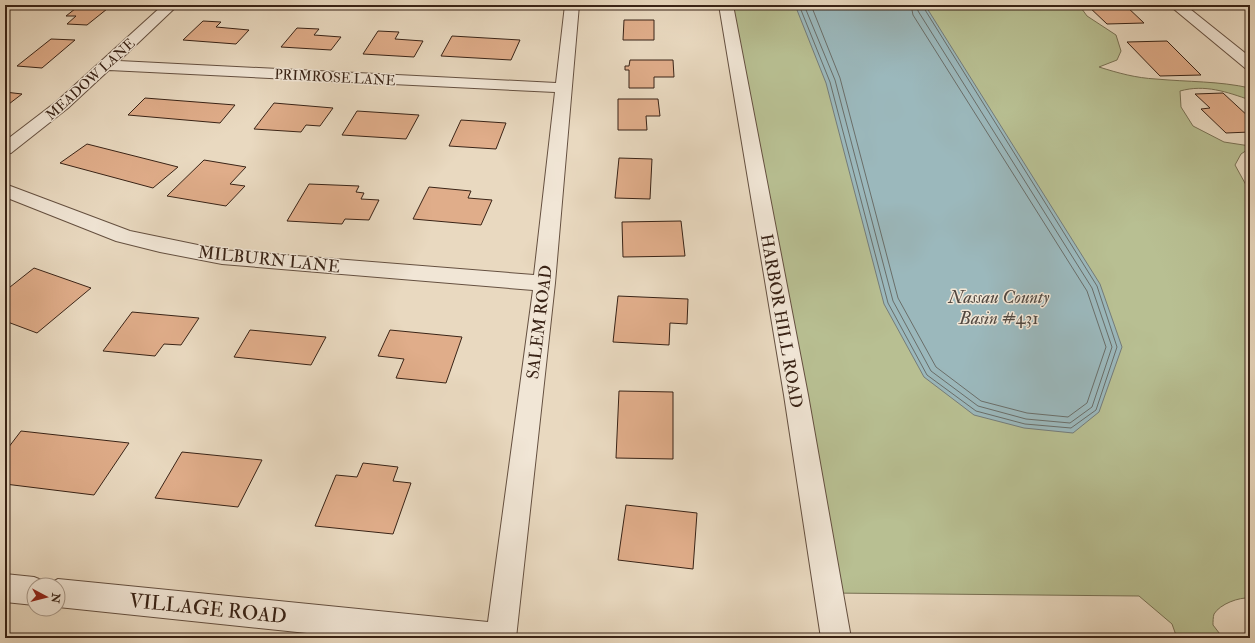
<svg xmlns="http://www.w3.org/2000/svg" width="1255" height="643" font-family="'IM FELL Double Pica',serif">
	<rect width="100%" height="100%" fill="#e9d9c0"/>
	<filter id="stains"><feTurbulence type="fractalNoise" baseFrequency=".005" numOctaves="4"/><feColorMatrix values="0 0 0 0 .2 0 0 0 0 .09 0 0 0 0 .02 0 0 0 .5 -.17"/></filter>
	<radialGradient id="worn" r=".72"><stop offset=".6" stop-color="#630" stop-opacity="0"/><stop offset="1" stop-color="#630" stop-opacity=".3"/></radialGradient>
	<path fill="#b8bf92" stroke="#787154" d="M 728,5 L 1079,5 L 1087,16 L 1116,35 L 1121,51 L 1117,60 L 1099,67 C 1118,73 1136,78 1156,79 C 1188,82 1219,81 1250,88 L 1250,100 C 1227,92 1205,84 1180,91 L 1181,107 L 1193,126 L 1224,142 L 1250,146 L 1250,148 L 1241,154 L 1235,165 L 1246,185 L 1250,189 L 1250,598 C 1239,597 1220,604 1214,614 C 1213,617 1213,622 1213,625 L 1223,638 L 1177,638 L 1172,624 L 1139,596 L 829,593 Z"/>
	<path fill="#9bb8bc" stroke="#747c7a" d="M 795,5 L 925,5 L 1100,284 L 1122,347 L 1099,412 L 1073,433 L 1024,428 L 974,415 L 924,377 L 884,304 L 826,83 Z"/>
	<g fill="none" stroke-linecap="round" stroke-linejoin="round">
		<path stroke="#6a6e69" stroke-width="1" d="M 799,5 L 830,82 L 888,303 L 927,375 L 976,411 L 1025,424 L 1071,428 L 1096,410 L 1117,347 L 1097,286 L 922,5
			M 804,5 L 835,80 L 893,301 L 931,371 L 978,406 L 1026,419 L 1070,423 L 1092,407 L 1112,347 L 1092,288 L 918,11 L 917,5
			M 811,5 L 840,78 L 898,298 L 936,367 L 981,401 L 1027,413 L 1068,417 L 1087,403 L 1106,347 L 1087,291 L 913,15 L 911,5"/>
	</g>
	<path fill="#e0ad8a" stroke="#392316" d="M 80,5 L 112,5 L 87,25 L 67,24 L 76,16 L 66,16 Z
		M 482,5 L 511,5 L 509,9 L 481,7 Z
		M 623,5 L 651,5 L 651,7 L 623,7 Z
		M 1087,5 L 1125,5 L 1144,23 L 1107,24 Z
		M 624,20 L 654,20 L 654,40 L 623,40 Z
		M 203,21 L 221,22 L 216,27 L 249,30 L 236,44 L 183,40 Z
		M 297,28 L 319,29 L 314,35 L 341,37 L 331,50 L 281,47 Z
		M 378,31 L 399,32 L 395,39 L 423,41 L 414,57 L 363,54 Z
		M 452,36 L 520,40 L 511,60 L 441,56 Z
		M 51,39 L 75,40 L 42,68 L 17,66 Z
		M 1167,41 L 1201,75 L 1160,76 L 1127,42 Z
		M 630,60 L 673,60 L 674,77 L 654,77 L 654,88 L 629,88 L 629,70 L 625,70 L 625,66 L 629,66 Z
		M 5,92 L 22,94 L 5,107 Z
		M 1223,93 L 1250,118 L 1250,132 L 1226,133 L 1201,109 L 1210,108 L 1195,94 Z
		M 145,98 L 235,105 L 220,123 L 128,115 Z
		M 618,99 L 658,99 L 660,116 L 646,116 L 647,130 L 618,130 Z
		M 274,103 L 333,108 L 320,126 L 306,125 L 301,132 L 254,129 Z
		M 357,111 L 419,115 L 406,139 L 342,135 Z
		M 461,120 L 506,123 L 496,149 L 449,146 Z
		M 87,144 L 178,167 L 153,188 L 60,163 Z
		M 619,158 L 652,159 L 650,199 L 615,198 Z
		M 204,160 L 246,167 L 230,184 L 245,186 L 226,206 L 167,196 Z
		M 309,184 L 359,186 L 356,192 L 364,193 L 361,199 L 379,200 L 369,220 L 345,219 L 342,224 L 287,221 Z
		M 429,187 L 471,191 L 468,198 L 492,200 L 481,225 L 413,219 Z
		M 681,221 L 685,256 L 623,257 L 622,222 Z
		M 34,268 L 91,288 L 37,333 L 5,321 L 5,291 Z
		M 618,296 L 688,299 L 687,324 L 670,323 L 669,345 L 613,342 Z
		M 132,312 L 199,318 L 181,345 L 164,344 L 155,356 L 103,351 Z
		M 250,330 L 326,337 L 311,365 L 234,357 Z
		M 390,330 L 462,337 L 446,383 L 396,378 L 404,359 L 378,356 Z
		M 619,391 L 673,392 L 673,459 L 616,458 Z
		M 21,431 L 129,443 L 94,495 L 5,484 L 5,452 Z
		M 182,452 L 262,460 L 238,507 L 155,498 Z
		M 363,463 L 398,467 L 393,481 L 411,483 L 393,534 L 315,526 L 336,475 L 357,477 Z
		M 626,505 L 697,513 L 693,569 L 618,560 Z"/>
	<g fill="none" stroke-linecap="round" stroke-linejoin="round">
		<g stroke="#655040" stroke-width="2">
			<path id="minor" d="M 163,5 L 178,5 L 119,61 L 556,83 L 565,5 L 579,5 L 555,283 L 516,638 L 355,638 L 58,607 L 58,585 L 47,585 L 58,579 L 488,622 L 533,290 L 222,264 L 160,252 L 116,241 L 5,197 L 5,184 L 130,231 L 222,250 L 534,275 L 555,92 L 109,70 L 68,108 L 11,153 L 5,154 L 5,141 L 56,102 Z
				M 1169,5 L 1185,5 L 1250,57 L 1250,70 L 1245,68 Z
				M 5,574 L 34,577 L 44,581 L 46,585 L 34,585 L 34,605 L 5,602 Z"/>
		</g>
		<g stroke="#655040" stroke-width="2">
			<path id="tertiary" d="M 719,5 L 733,5 L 808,395 L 851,638 L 821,638 L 784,395 Z"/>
		</g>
		<use href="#minor" fill="#f1e6d6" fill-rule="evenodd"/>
		<use href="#tertiary" fill="#f1e6d6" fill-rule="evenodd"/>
	</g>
	<g text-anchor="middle" stroke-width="3" stroke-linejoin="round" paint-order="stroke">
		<g font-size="14" fill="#392316" stroke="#f1e6d6">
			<text transform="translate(335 77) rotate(3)" y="5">PRIMROSE LANE</text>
			<text transform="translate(90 79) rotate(-42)" y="5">MEADOW LANE</text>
		</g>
		<g font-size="17" fill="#392316" stroke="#f1e6d6">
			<text transform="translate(269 259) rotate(6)" y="6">MILBURN LANE</text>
			<text transform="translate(782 321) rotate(80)" y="6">HARBOR HILL ROAD</text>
			<text transform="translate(539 322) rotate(-83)" y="6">SALEM ROAD</text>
		</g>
		<g font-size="18" font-style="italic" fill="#524840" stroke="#f1e6d6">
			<text x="999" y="303">Nassau County<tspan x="999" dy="21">Basin #431</tspan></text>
		</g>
		<g font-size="20" fill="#392316" stroke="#f1e6d6">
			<text transform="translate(208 608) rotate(6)" y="7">VILLAGE ROAD</text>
		</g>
	</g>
	<rect width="1255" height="643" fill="none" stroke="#e9d9c0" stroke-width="20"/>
	<rect x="6" y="6" width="1243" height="631" fill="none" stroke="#392316" stroke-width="2"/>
	<rect x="10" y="10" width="1235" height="623" fill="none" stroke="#392316"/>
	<g transform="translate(46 597) rotate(97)"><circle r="19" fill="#f1e6d6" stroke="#a79889"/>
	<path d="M0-3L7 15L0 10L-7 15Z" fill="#8f2418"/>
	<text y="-6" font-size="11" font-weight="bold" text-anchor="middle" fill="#392316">N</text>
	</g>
	<rect width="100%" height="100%" filter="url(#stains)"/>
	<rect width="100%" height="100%" fill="url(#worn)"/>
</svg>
